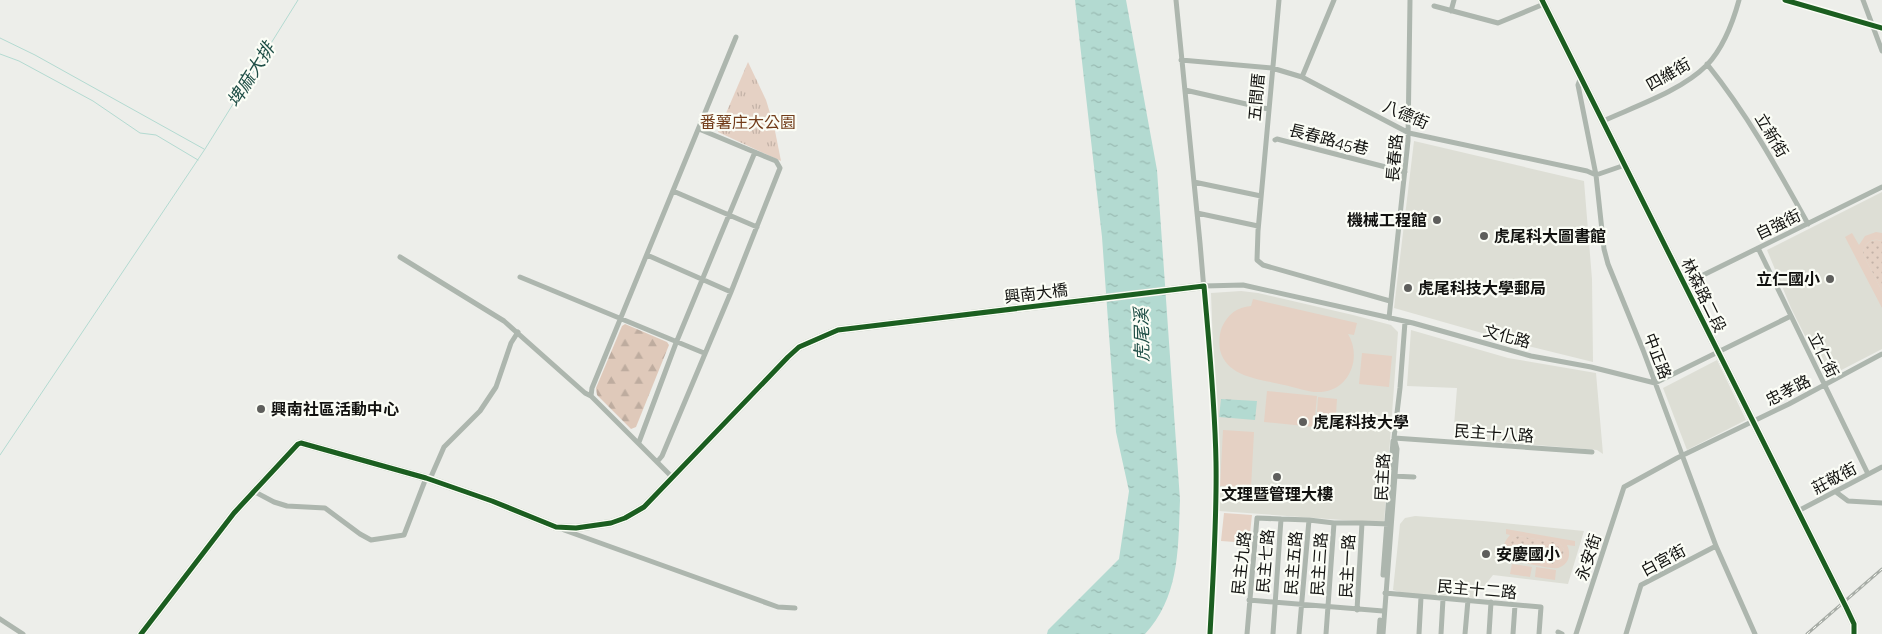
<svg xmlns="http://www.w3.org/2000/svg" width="1882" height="634" font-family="Raleway,'Noto Sans TC',sans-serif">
	<defs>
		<pattern id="grass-dots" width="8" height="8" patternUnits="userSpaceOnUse" patternTransform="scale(1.25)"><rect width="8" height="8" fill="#e5d1c4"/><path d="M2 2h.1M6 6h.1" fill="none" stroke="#c3b2a7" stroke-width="1.8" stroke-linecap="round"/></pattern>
		<pattern id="forest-firs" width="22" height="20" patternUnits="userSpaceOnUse" patternTransform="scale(1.25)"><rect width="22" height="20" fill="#dfc9ba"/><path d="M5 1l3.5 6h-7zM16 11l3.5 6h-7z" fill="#beac9f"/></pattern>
		<pattern id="park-tufts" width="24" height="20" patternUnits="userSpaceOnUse" patternTransform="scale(1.25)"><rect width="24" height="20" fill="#e5d1c4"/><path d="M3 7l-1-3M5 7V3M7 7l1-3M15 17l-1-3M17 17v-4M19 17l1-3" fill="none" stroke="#c3b2a7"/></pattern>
		<pattern id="water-ripples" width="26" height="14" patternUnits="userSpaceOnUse" patternTransform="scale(1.25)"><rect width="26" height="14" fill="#b3dad1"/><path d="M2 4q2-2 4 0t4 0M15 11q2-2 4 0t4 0" fill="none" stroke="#99bab2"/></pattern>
	</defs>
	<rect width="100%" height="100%" fill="#edeeea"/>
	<path fill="#ddded5" d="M 1414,141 L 1584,181 L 1592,279 L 1593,362 L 1528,346 L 1394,308 Z
		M 1882,192 L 1882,349 L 1826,378 L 1791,308 L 1767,250 Z
		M 1241,291 L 1258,293 L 1353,315 L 1391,325 L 1398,332 L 1384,523 L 1219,511 L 1211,293 Z
		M 1411,330 L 1508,358 L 1596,373 L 1603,454 L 1597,450 L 1453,438 L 1457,388 L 1407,386 Z
		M 1717,360 L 1746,420 L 1687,450 L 1663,388 Z
		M 1415,516 L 1483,521 L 1584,531 L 1568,584 L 1493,575 L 1475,598 L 1409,595 L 1393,590 L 1400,524 L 1405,518 Z"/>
	<path fill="url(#grass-dots)" d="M 1877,240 L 1882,241 L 1882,291 L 1863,254 C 1863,245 1869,240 1877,240 Z
		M 1518,536 L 1559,543 L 1564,549 L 1563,558 L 1558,563 L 1553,564 L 1515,557 L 1511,554 L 1509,546 L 1513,538 Z"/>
	<path fill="url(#forest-firs)" d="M 625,324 L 667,342 L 669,345 L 636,427 L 631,429 L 597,395 L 596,388 L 622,326 Z"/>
	<path fill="url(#park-tufts)" d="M 748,62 L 766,100 L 774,126 L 781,161 L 718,132 Z"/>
	<path fill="#e5d1c4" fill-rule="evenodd" d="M 1876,232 L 1882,233 L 1882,241 C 1873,237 1863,243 1863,254 L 1882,291 L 1882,308 L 1845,237 L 1852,233 L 1859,245 L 1865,236 Z
		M 1253,299 L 1357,323 L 1354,335 L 1348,334 C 1362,357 1350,390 1321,392 C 1309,393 1295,387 1284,385 C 1261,379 1227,378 1220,350 C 1219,343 1219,334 1222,327 C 1228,314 1237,307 1251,306 Z
		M 1362,353 L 1392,356 L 1389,387 L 1359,384 Z
		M 1267,391 L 1317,396 L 1314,427 L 1264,422 Z
		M 1318,397 L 1337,399 L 1335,429 L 1316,427 Z
		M 1223,430 L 1254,432 L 1251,488 L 1220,486 Z
		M 1224,513 L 1252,515 L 1249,543 L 1221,541 Z
		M 1506,529 L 1575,541 L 1575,546 L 1567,545 C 1572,555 1568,565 1558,568 C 1550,569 1542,566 1534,565 C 1518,562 1491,557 1510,535 L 1506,534 ZM 1518,536 L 1559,543 L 1564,549 L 1563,558 L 1558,563 L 1553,564 L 1515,557 L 1511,553 L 1509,546 L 1513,538 Z
		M 1512,564 L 1532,567 L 1530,577 L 1510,574 Z
		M 1536,567 L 1556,570 L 1555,580 L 1535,577 Z"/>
	<path fill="url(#water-ripples)" d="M 1075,0 L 1126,0 L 1157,170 L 1180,500 C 1178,548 1180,596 1145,634 L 1047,634 L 1048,630 L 1119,559 L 1129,491 L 1116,432 L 1102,237 Z
		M 1221,399 L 1257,401 L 1255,420 L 1219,417 Z"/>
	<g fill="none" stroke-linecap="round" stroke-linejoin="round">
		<path stroke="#b3dad1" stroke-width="1" d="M 0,38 L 35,55 L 204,149
			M 0,54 L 19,61 L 93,101 L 140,133 L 156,135 L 198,160
			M 0,455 L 205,149 L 298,0"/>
		<path stroke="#adb6ae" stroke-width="5" d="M 1176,0 L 1200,243 L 1215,420 L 1215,527 L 1210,634
			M 1279,0 L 1258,231 L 1257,260 L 1263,265 L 1390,301
			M 1785,0 L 1882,28
			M 1863,0 L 1882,51
			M 1434,6 L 1498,23 L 1544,4
			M 1451,11 L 1454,0
			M 1181,60 L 1272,68 L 1302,77 L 1409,133 L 1423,136 L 1587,171 L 1596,175 L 1625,165
			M 1707,64 C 1748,115 1777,168 1808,224
			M 1302,77 L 1334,0
			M 1581,77 L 1578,85 L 1596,175 L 1604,249 L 1608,264 L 1643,350 L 1716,546 L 1755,634
			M 1185,90 L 1268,109
			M 1603,121 C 1636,106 1681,91 1707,65 C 1723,48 1733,22 1739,0
			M 1275,140 L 1277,139 L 1405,172
			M 1194,182 L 1261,196
			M 673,191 L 757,227
			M 1197,213 L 1258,226
			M 1758,248 L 1868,474
			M 647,255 L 731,292
			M 400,257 L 504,321 L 585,393 L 591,396
			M 520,277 L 704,353
			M 1685,284 L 1882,187
			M 1204,286 L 1243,285 L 1413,323 L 1531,356 L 1591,367 L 1655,383 L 1791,316
			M 1389,318 L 1408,141 L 1410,0
			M 1394,438 L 1592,452
			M 639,442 L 676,343 L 755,152
			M 657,462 L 662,456 L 731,292 L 780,168 L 776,161 L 699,129
			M 1392,476 L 1414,477
			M 672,477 L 591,396 L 592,388 L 736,37
			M 430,479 L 444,447 L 480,411 L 496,387 L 511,343 L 518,332
			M 253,491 L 274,502 L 287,506 L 325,508 L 360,534 L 371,540 L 404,535 L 426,478
			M 1836,492 L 1848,501 L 1882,503
			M 1798,511 L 1882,467
			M 564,530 L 778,607 L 795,608
			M 1383,575 L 1393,441
			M 1385,593 L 1541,607 L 1539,634
			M 1249,600 L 1383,611
			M 1357,610 L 1362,523 L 1389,524
			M 0,619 L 23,634
			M 1558,632 L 1562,634
			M 1247,634 L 1257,518 L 1281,519
			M 1273,634 L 1281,519 L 1309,520
			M 1299,634 L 1309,520 L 1334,523
			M 1326,634 L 1334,523 L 1362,523
			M 1379,634 L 1380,620
			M 1383,634 L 1397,449 L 1394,438 L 1400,388 L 1405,322
			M 1419,634 L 1421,597
			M 1441,634 L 1443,599
			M 1465,634 L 1468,600
			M 1489,634 L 1491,602
			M 1513,634 L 1515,605
			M 1576,634 L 1624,487 L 1677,458 L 1789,404 L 1882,354
			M 1626,634 L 1641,585 L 1716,546"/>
		<path stroke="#acb4ad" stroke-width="8" d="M 1542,0 L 1846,607 L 1854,624 L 1854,634
			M 141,634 L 234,513 L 298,444 L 301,443 L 426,478 L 492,501 L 556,527 L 576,528 L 611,523 L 625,518 L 644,507 L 788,357 L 799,347 L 838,330 L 1204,286"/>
		<g stroke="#a7aca6" stroke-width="3">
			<path id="rail" d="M 1807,634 L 1882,569"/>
		</g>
		<use href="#rail" stroke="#fbfdf6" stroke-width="1" stroke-dasharray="4" stroke-linecap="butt"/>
		<g stroke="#fbfdf6" stroke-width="8">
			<path id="cycleway" d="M 1542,0 L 1846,607 L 1854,624 L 1854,634
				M 1785,0 L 1882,28
				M 141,634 L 234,513 L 298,444 L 301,443 L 426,478 L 492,501 L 556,527 L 576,528 L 611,523 L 625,518 L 644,507 L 788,357 L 799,347 L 838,330 L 1204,286 C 1209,344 1215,403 1216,462 C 1217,519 1213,577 1210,634"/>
		</g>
		<use href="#cycleway" stroke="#1b5e20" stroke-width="5"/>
	</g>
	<g fill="#5e5e5c" stroke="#fbfdf6" stroke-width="2">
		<circle cx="1437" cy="220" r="5"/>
		<circle cx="1484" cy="236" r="5"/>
		<circle cx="1830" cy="279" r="5"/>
		<circle cx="1408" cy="288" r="5"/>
		<circle cx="261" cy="409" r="5"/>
		<circle cx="1303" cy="422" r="5"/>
		<circle cx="1277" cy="477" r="5"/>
		<circle cx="1486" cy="554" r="5"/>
	</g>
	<g text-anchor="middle" stroke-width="4.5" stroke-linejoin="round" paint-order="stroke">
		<g font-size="16" fill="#11110f" stroke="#fbfdf6">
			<text transform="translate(1668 74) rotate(-30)" y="6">四維街</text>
			<text transform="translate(1256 97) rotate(-85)" y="6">五間厝</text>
			<text transform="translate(1406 114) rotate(23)" y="6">八德街</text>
			<text transform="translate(1772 135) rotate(59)" y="6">立新街</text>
			<text transform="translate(1329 139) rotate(14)" y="6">長春路45巷</text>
			<text transform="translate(1394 158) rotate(-85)" y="6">長春路</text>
			<text transform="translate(1778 224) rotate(-26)" y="6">自強街</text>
			<text transform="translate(1036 293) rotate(-7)" y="6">興南大橋</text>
			<text transform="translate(1704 295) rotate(64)" y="6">林森路二段</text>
			<text transform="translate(1507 336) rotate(15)" y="6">文化路</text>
			<text transform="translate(1824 355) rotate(64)" y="6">立仁街</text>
			<text transform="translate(1658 356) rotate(69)" y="6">中正路</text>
			<text transform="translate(1788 390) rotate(-27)" y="6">忠孝路</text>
			<text transform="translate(1494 433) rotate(4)" y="6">民主十八路</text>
			<text transform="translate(1382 477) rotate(-87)" y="6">民主路</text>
			<text transform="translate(1834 478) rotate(-28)" y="6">莊敬街</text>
			<text transform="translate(1588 557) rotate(-72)" y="6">永安街</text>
			<text transform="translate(1663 560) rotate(-28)" y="6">白宮街</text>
			<text transform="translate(1265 561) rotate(-85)" y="6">民主七路</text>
			<text transform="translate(1241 563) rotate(-84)" y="6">民主九路</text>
			<text transform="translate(1293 563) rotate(-85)" y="6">民主五路</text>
			<text transform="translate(1319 564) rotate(-86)" y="6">民主三路</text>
			<text transform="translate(1347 566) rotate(-87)" y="6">民主一路</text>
			<text transform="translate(1477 589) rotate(5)" y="6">民主十二路</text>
		</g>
		<g font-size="16" fill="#723c1a" stroke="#fbfdf6">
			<text x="748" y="128">番薯庄大公園</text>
		</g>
		<g font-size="16" font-weight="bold" fill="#11110f" stroke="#fbfdf6" text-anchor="start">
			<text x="1427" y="226" text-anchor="end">機械工程館</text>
			<text x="1494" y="242">虎尾科大圖書館</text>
			<text x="1820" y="285" text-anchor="end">立仁國小</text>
			<text x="1418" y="294">虎尾科技大學郵局</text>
			<text x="271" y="415">興南社區活動中心</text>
			<text x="1313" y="428">虎尾科技大學</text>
			<text x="1277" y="500" text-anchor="middle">文理暨管理大樓</text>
			<text x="1496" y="560">安慶國小</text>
		</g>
		<g font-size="18" font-style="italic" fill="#1e4e46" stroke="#fbfdf6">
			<text transform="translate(251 75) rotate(-58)" y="6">埤麻大排</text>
			<text transform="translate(1142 335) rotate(-91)" y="6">虎尾溪</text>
		</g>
	</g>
</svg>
